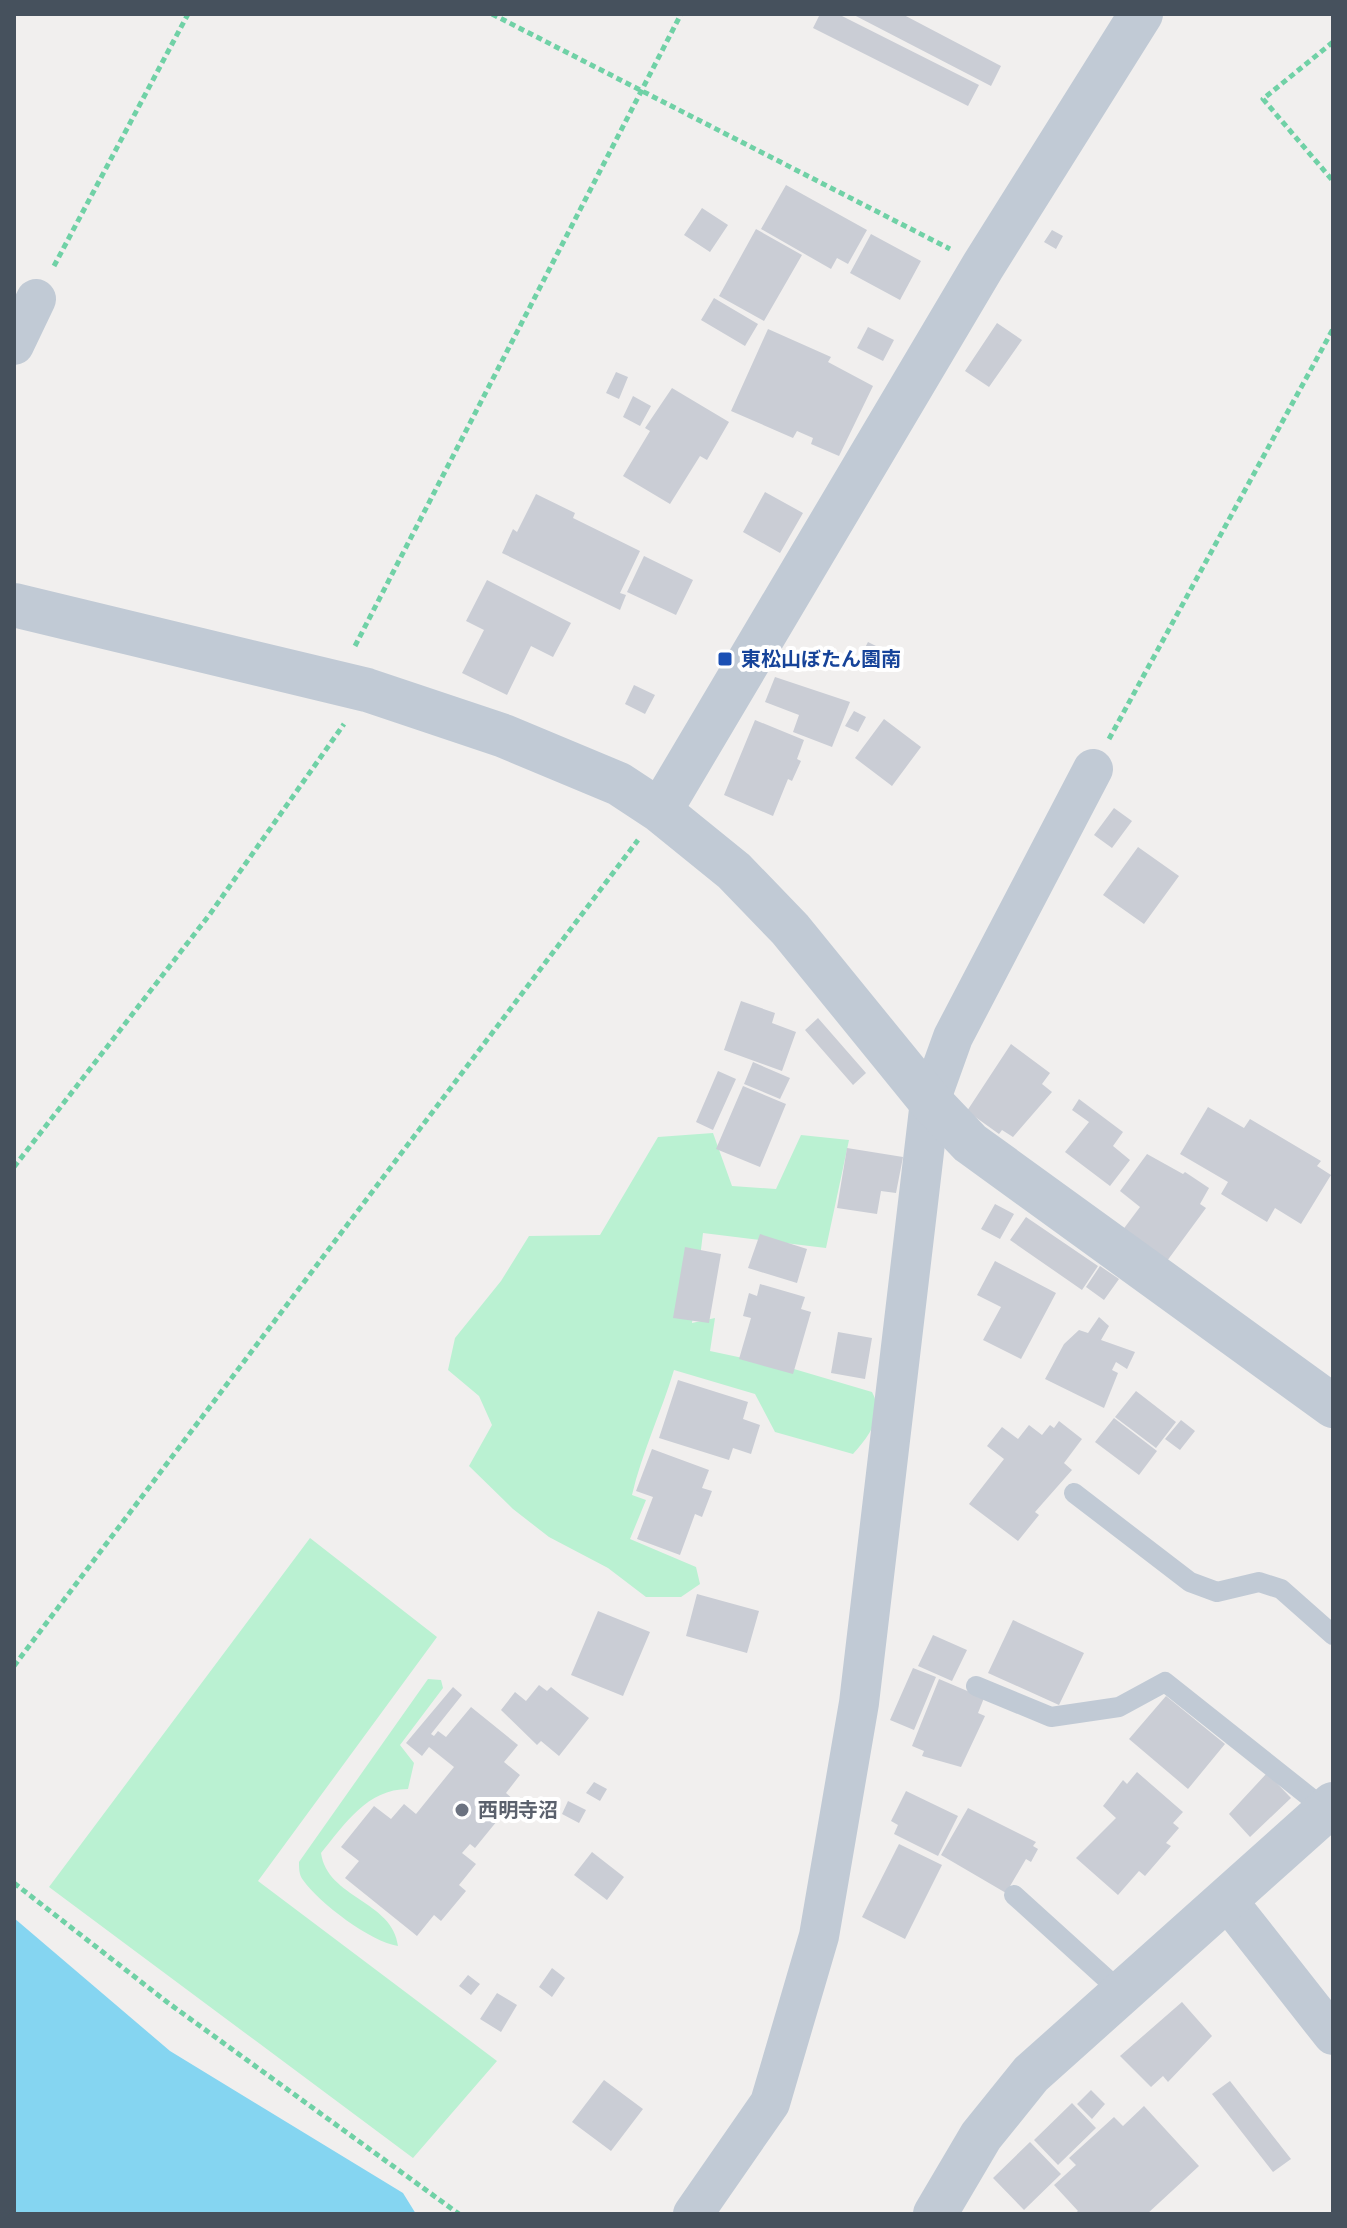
<svg xmlns="http://www.w3.org/2000/svg" width="1347" height="2228" font-family="'Asap Condensed','Noto Sans JP',sans-serif">
	<rect width="100%" height="100%" fill="#f1efee"/>
	<path fill="#baf1d2" d="M 713,1133 L 732,1186 L 776,1189 L 801,1135 L 849,1140 L 826,1248 L 703,1233 L 692,1323 L 715,1318 L 710,1351 L 794,1369 L 872,1392 C 885,1416 869,1436 853,1454 L 775,1432 L 755,1394 L 674,1370 C 661,1413 642,1452 632,1495 L 646,1500 L 630,1539 L 696,1567 L 700,1584 L 681,1597 L 646,1597 L 608,1568 L 549,1537 L 513,1509 L 469,1466 L 492,1425 L 479,1396 L 448,1370 L 455,1338 L 501,1281 L 529,1236 L 600,1235 L 658,1137 Z
		M 310,1538 L 437,1637 L 258,1881 L 497,2061 L 413,2158 L 49,1887 Z
		M 428,1679 L 441,1680 L 443,1688 L 400,1745 L 414,1763 L 408,1789 C 367,1789 345,1824 321,1853 C 327,1898 393,1901 398,1946 C 371,1942 319,1903 303,1880 C 299,1875 299,1868 299,1862 Z"/>
	<path fill="#85d5f1" d="M 14,1918 L 170,2051 L 403,2193 L 416,2214 L 14,2214 Z"/>
	<path fill="#cacdd5" d="M 820,14 L 838,14 L 979,85 L 968,106 L 813,28 Z
		M 852,14 L 902,14 L 1001,66 L 991,86 Z
		M 786,185 L 867,230 L 848,264 L 837,258 L 831,269 L 761,229 Z
		M 702,208 L 728,225 L 710,252 L 684,235 Z
		M 756,229 L 802,255 L 764,321 L 719,296 Z
		M 1052,230 L 1063,236 L 1056,249 L 1044,242 Z
		M 871,234 L 921,261 L 900,300 L 850,273 Z
		M 714,298 L 758,324 L 745,346 L 701,320 Z
		M 997,323 L 1022,340 L 989,387 L 965,371 Z
		M 868,327 L 894,340 L 883,361 L 857,348 Z
		M 768,329 L 831,357 L 828,362 L 873,386 L 839,456 L 811,444 L 813,438 L 797,431 L 793,438 L 731,411 Z
		M 616,372 L 628,377 L 619,399 L 606,393 Z
		M 672,388 L 729,422 L 707,460 L 700,456 L 670,504 L 623,476 L 650,431 L 645,428 Z
		M 633,396 L 651,406 L 640,426 L 623,417 Z
		M 765,492 L 803,513 L 780,553 L 743,532 Z
		M 536,494 L 575,513 L 573,518 L 640,551 L 620,593 L 626,595 L 620,610 L 502,553 L 513,529 L 517,532 Z
		M 644,556 L 693,580 L 676,615 L 627,592 Z
		M 487,580 L 571,623 L 553,657 L 531,646 L 507,695 L 462,673 L 484,630 L 466,621 Z
		M 868,642 L 884,650 L 874,671 L 857,663 Z
		M 775,677 L 850,702 L 832,747 L 793,732 L 799,715 L 765,702 Z
		M 634,685 L 655,695 L 645,714 L 625,704 Z
		M 854,711 L 866,717 L 858,732 L 845,726 Z
		M 884,719 L 921,747 L 892,786 L 855,758 Z
		M 755,720 L 804,740 L 797,759 L 801,761 L 792,781 L 788,779 L 773,816 L 724,795 Z
		M 1114,808 L 1132,821 L 1112,848 L 1094,835 Z
		M 1138,847 L 1179,876 L 1144,924 L 1103,895 Z
		M 741,1001 L 775,1013 L 772,1023 L 796,1032 L 782,1071 L 724,1050 Z
		M 818,1018 L 866,1073 L 853,1085 L 805,1030 Z
		M 1011,1044 L 1050,1073 L 1042,1084 L 1052,1092 L 1013,1137 L 1002,1130 L 999,1134 L 967,1111 Z
		M 753,1062 L 790,1078 L 780,1099 L 744,1084 Z
		M 718,1071 L 736,1079 L 713,1130 L 696,1122 Z
		M 743,1086 L 786,1104 L 760,1167 L 716,1149 Z
		M 1079,1099 L 1123,1132 L 1113,1146 L 1130,1160 L 1110,1186 L 1065,1152 L 1089,1122 L 1072,1110 Z
		M 1208,1107 L 1244,1128 L 1250,1119 L 1321,1161 L 1317,1166 L 1331,1175 L 1301,1224 L 1275,1208 L 1267,1222 L 1221,1194 L 1228,1182 L 1180,1154 Z
		M 847,1148 L 903,1157 L 896,1193 L 881,1191 L 877,1214 L 837,1208 Z
		M 1147,1154 L 1183,1174 L 1185,1172 L 1209,1188 L 1200,1204 L 1206,1208 L 1167,1261 L 1122,1231 L 1140,1207 L 1120,1191 Z
		M 995,1204 L 1014,1214 L 1000,1239 L 981,1229 Z
		M 1026,1217 L 1098,1266 L 1082,1290 L 1010,1240 Z
		M 760,1234 L 807,1249 L 797,1283 L 748,1268 Z
		M 685,1247 L 721,1254 L 709,1323 L 673,1318 Z
		M 995,1261 L 1056,1293 L 1021,1359 L 983,1340 L 1001,1307 L 977,1295 Z
		M 1100,1266 L 1119,1279 L 1104,1300 L 1086,1287 Z
		M 760,1284 L 805,1297 L 801,1309 L 811,1312 L 793,1374 L 739,1359 L 751,1318 L 743,1316 L 749,1293 L 757,1296 Z
		M 1099,1317 L 1109,1326 L 1101,1340 L 1135,1352 L 1127,1369 L 1116,1362 L 1112,1370 L 1118,1373 L 1104,1408 L 1045,1379 L 1064,1344 L 1079,1330 L 1088,1333 Z
		M 838,1332 L 872,1338 L 865,1379 L 831,1373 Z
		M 678,1380 L 748,1402 L 743,1419 L 760,1425 L 751,1454 L 733,1448 L 729,1460 L 659,1438 Z
		M 1136,1391 L 1176,1422 L 1156,1448 L 1115,1417 Z
		M 1114,1418 L 1157,1451 L 1139,1475 L 1095,1442 Z
		M 1181,1420 L 1195,1431 L 1180,1450 L 1165,1439 Z
		M 1059,1421 L 1082,1439 L 1064,1463 L 1072,1470 L 1035,1512 L 1039,1515 L 1018,1541 L 969,1504 L 1004,1459 L 987,1446 L 1002,1427 L 1018,1439 L 1029,1425 L 1042,1435 L 1050,1425 L 1054,1428 Z
		M 652,1449 L 709,1470 L 702,1488 L 712,1491 L 702,1517 L 695,1514 L 680,1555 L 637,1539 L 653,1497 L 636,1491 Z
		M 697,1594 L 759,1611 L 747,1653 L 686,1636 Z
		M 598,1611 L 650,1632 L 623,1696 L 571,1675 Z
		M 1013,1620 L 1084,1653 L 1059,1705 L 988,1673 Z
		M 933,1635 L 967,1650 L 952,1681 L 918,1666 Z
		M 913,1668 L 936,1677 L 914,1730 L 890,1720 Z
		M 939,1679 L 984,1698 L 978,1713 L 985,1716 L 961,1767 L 922,1756 L 924,1751 L 912,1746 Z
		M 539,1685 L 547,1691 L 551,1687 L 589,1718 L 559,1756 L 541,1741 L 537,1745 L 501,1710 L 515,1692 L 526,1701 Z
		M 453,1687 L 462,1695 L 431,1734 L 434,1736 L 438,1731 L 446,1737 L 471,1707 L 518,1745 L 504,1762 L 520,1775 L 506,1793 L 514,1800 L 475,1848 L 470,1844 L 462,1853 L 476,1864 L 459,1885 L 466,1891 L 441,1921 L 434,1915 L 417,1936 L 345,1878 L 359,1861 L 341,1847 L 374,1806 L 391,1819 L 404,1804 L 416,1814 L 454,1767 L 429,1747 L 422,1756 L 406,1743 Z
		M 1166,1696 L 1225,1744 L 1188,1789 L 1129,1739 Z
		M 1137,1772 L 1183,1812 L 1173,1823 L 1179,1828 L 1166,1843 L 1171,1846 L 1145,1876 L 1139,1871 L 1118,1895 L 1076,1858 L 1116,1818 L 1103,1806 L 1123,1780 L 1127,1784 Z
		M 1267,1773 L 1291,1798 L 1250,1837 L 1229,1814 Z
		M 594,1782 L 607,1789 L 600,1801 L 586,1793 Z
		M 906,1791 L 958,1816 L 938,1856 L 894,1834 L 898,1825 L 891,1821 Z
		M 568,1801 L 586,1810 L 579,1823 L 562,1814 Z
		M 968,1808 L 1036,1842 L 1033,1846 L 1038,1849 L 1031,1862 L 1026,1859 L 1006,1893 L 941,1855 Z
		M 899,1844 L 942,1865 L 905,1939 L 862,1917 Z
		M 592,1852 L 624,1877 L 607,1900 L 574,1875 Z
		M 552,1968 L 565,1978 L 552,1997 L 539,1987 Z
		M 468,1975 L 480,1984 L 471,1995 L 459,1986 Z
		M 497,1993 L 517,2005 L 501,2032 L 480,2019 Z
		M 1182,2002 L 1212,2036 L 1168,2082 L 1163,2076 L 1151,2087 L 1120,2056 Z
		M 604,2080 L 643,2109 L 611,2151 L 572,2122 Z
		M 1230,2081 L 1291,2159 L 1273,2172 L 1212,2094 Z
		M 1091,2090 L 1105,2104 L 1092,2119 L 1077,2104 Z
		M 1072,2103 L 1096,2128 L 1058,2165 L 1034,2140 Z
		M 1144,2106 L 1199,2166 L 1147,2214 L 1074,2214 L 1078,2211 L 1054,2185 L 1076,2165 L 1069,2158 L 1114,2117 L 1123,2126 Z
		M 1030,2142 L 1061,2174 L 1024,2210 L 993,2178 Z"/>
	<g fill="none" stroke-linecap="round" stroke-linejoin="round">
		<path stroke="#70d1a6" stroke-width="5" stroke-dasharray="6 4" stroke-linecap="butt" d="M 492,14 L 950,249
			M 1333,42 L 1263,99 L 1333,181
			M 54,266 L 188,14
			M 355,646 L 681,14
			M 1109,739 L 1333,329
			M 14,1167 L 210,914 L 344,724
			M 14,1666 L 638,840
			M 14,1883 L 167,2002 L 459,2214"/>
		<path stroke="#c1cad5" stroke-width="20" d="M 1074,1493 L 1190,1582 L 1217,1592 L 1259,1582 L 1281,1589 L 1333,1635
			M 976,1686 L 1051,1717 L 1119,1707 L 1165,1682 L 1326,1810
			M 1014,1895 L 1120,1991"/>
		<path stroke="#c1cad5" stroke-width="40" d="M 14,345 L 36,299
			M 1226,1899 L 1333,2035
			M 693,2214 L 770,2103 L 819,1936 L 859,1703 L 930,1101 L 953,1037 L 1093,769"/>
		<path stroke="#c1cad5" stroke-width="44" d="M 14,605 L 367,690 L 504,736 L 619,784 L 660,811 L 734,871 L 790,929 L 930,1101 L 970,1143 L 1333,1406
			M 660,811 L 983,266 L 1141,14
			M 935,2214 L 981,2136 L 1031,2074 L 1333,1804"/>
	</g>
	<rect fill="#1a4fb4" stroke="#fff" stroke-width="3" x="717" y="651" width="16" height="16" rx="4"/>
	<circle fill="#6b7280" stroke="#fff" stroke-width="3" cx="462" cy="1810" r="8"/>
	<g text-anchor="middle" stroke-width="8" stroke-linejoin="round" paint-order="stroke">
		<g font-size="20" font-weight="bold" fill="#164399" stroke="#fff" text-anchor="start">
			<text x="741" y="666">東松山ぼたん園南</text>
		</g>
		<g font-size="20" font-weight="bold" fill="#5b616d" stroke="#fff" text-anchor="start">
			<text x="478" y="1817">西明寺沼</text>
		</g>
	</g>
	<rect width="1347" height="2228" fill="none" stroke="#46515d" stroke-width="32"/>
</svg>
